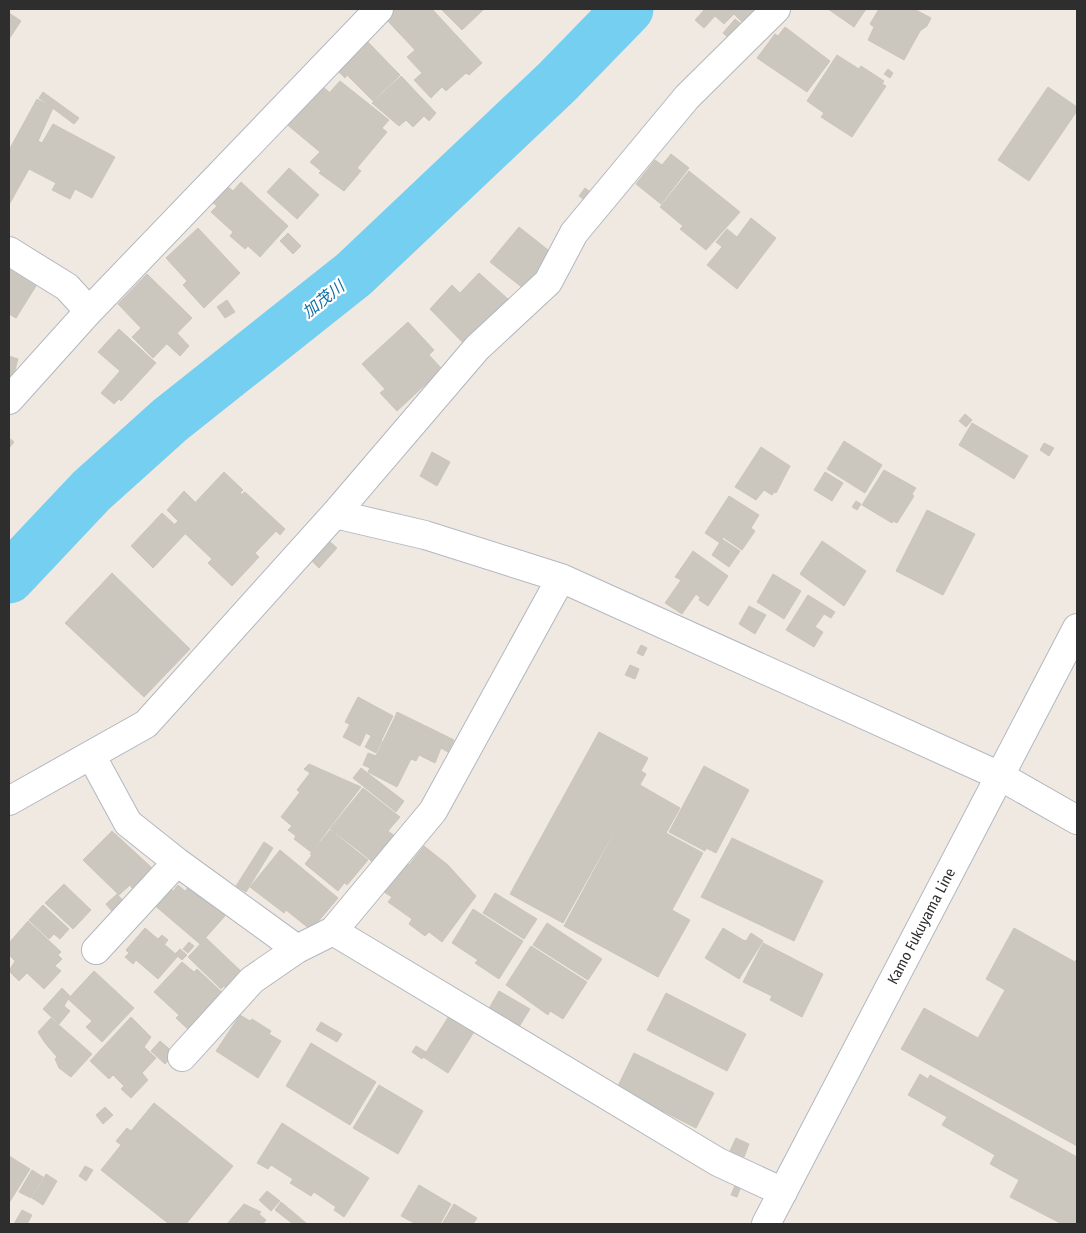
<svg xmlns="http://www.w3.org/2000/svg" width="1086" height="1233" font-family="'Fira Sans Condensed','Noto Sans JP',sans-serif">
	<rect width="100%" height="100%" fill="#efe9e1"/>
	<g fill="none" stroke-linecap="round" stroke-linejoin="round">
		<path stroke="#75cff0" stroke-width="51" d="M 9,578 L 91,491 L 170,420 L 354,274 L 557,82 L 628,9"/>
	</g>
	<path fill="#cbc7bf" stroke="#cbc5ba" d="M 393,9 L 432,9 L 482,63 L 469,75 L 466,73 L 446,91 L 442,87 L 431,98 L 414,80 L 422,73 L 407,57 L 415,50 L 384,17 Z
		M 441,9 L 484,9 L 462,30 Z
		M 705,9 L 715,16 L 704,28 L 695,20 Z
		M 707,9 L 768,9 L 749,29 L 734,14 L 724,24 Z
		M 828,9 L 866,9 L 854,27 Z
		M 879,9 L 914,9 L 931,18 L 927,26 L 920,31 L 904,60 L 868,40 L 874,27 L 870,24 Z
		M 9,13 L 21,21 L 9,39 Z
		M 735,19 L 745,27 L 733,42 L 723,33 Z
		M 785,27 L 830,61 L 807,92 L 757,58 L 775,34 L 778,36 Z
		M 362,36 L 400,75 L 373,101 L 347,75 L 345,78 L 332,65 Z
		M 837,55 L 859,69 L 861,66 L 884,81 L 882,84 L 886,86 L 852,137 L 821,117 L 824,113 L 807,101 Z
		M 888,69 L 893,73 L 890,78 L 884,74 Z
		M 401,76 L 436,113 L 429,121 L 424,116 L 413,127 L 406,120 L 399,126 L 372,103 Z
		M 340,81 L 389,120 L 382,128 L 387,132 L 357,168 L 361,171 L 344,191 L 319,173 L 321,171 L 310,162 L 320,152 L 326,157 L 359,117 L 330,92 Z
		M 317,82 L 359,117 L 326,157 L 284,122 Z
		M 1048,87 L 1077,107 L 1077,111 L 1029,181 L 998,160 Z
		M 43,92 L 79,118 L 74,124 L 39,98 Z
		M 37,99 L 53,108 L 38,141 L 42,143 L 53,124 L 115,157 L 92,198 L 75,189 L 70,199 L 52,190 L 56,183 L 29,169 L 10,203 L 9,202 L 9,150 Z
		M 671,154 L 689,168 L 661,204 L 636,184 L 655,160 L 662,165 Z
		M 289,168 L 319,195 L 297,219 L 267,192 Z
		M 689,171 L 740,212 L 706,250 L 680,229 L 683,226 L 660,207 Z
		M 241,182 L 288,226 L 260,257 L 248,246 L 245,249 L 230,236 L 233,232 L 211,212 L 217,206 L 212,202 L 227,186 L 233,191 Z
		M 585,188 L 593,194 L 587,202 L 579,196 Z
		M 751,218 L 776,238 L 737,289 L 707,265 L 722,247 L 716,242 L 727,229 L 737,237 Z
		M 519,227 L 552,253 L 524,289 L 490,262 Z
		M 198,228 L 240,273 L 204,308 L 183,285 L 187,281 L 166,258 Z
		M 288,233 L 301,246 L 293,254 L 280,241 Z
		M 9,269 L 36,286 L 16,318 L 9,314 Z
		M 479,273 L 509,300 L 469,349 L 430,309 L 452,285 L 460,293 Z
		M 147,274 L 192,318 L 153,358 L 132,337 L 141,328 L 118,304 Z
		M 227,300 L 235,312 L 225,318 L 217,307 Z
		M 408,322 L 434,350 L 429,355 L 442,369 L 397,411 L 380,393 L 385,389 L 362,364 Z
		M 119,329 L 156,363 L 121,401 L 119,399 L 114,404 L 101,393 L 120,371 L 98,352 Z
		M 177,333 L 189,346 L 180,356 L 167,344 Z
		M 9,356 L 18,359 L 13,377 L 9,376 Z
		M 965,414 L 972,420 L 966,427 L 959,421 Z
		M 972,423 L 1028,456 L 1014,479 L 959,445 Z
		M 9,438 L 14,442 L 9,448 Z
		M 844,441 L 882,465 L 865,493 L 827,469 Z
		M 1044,443 L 1054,448 L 1049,456 L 1040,450 Z
		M 761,447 L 790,466 L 776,493 L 774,492 L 772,495 L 764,490 L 756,500 L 735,487 Z
		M 432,452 L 450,462 L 437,486 L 420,476 Z
		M 884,470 L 916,488 L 912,494 L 914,496 L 897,523 L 893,521 L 892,523 L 862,505 Z
		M 224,472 L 243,490 L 240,493 L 279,528 L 255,553 L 259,557 L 232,586 L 208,563 L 212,559 L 175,524 Z
		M 825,472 L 843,483 L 832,501 L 814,490 Z
		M 184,491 L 195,502 L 178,521 L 167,510 Z
		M 245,492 L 285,529 L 280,535 L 276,531 L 279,528 L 242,494 Z
		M 729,496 L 759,515 L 751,528 L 755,531 L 742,550 L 723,537 L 720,543 L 705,533 Z
		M 856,501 L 861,504 L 857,510 L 852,507 Z
		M 927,510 L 975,534 L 943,595 L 896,571 Z
		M 162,513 L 185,534 L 153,568 L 131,546 Z
		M 722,539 L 740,551 L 729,567 L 712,555 Z
		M 328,540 L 337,548 L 319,568 L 310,559 Z
		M 822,541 L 866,571 L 844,606 L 800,574 Z
		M 693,551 L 728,576 L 708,606 L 699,600 L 700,597 L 679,583 L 681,580 L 675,577 Z
		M 112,573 L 190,649 L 144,697 L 65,623 Z
		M 773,574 L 801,591 L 784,619 L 757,602 Z
		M 679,583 L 696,594 L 682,614 L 665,603 Z
		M 808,595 L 835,612 L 831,618 L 824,614 L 815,627 L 823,632 L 814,647 L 786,630 Z
		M 749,606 L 766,615 L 755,634 L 739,624 Z
		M 641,645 L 647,648 L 643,656 L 637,653 Z
		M 630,665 L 639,669 L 635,679 L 625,675 Z
		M 358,697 L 393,716 L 381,741 L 345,722 Z
		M 397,712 L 444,735 L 442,740 L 395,717 Z
		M 395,717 L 442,740 L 444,735 L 454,740 L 448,752 L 441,748 L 435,763 L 419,755 L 416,761 L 411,759 L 397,787 L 368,772 L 370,768 L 363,765 L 368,753 L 376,756 Z
		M 350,724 L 366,733 L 360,746 L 343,737 Z
		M 599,732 L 648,758 L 641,771 L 646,774 L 563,923 L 510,894 Z
		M 371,736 L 382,741 L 376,753 L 365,747 Z
		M 309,764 L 361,787 L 311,852 L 294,839 L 296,836 L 288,830 L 292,826 L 281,817 L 300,792 L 297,790 L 310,773 L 304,769 Z
		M 704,766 L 749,790 L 716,853 L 706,848 L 705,851 L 669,832 Z
		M 361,768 L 404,801 L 396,812 L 353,778 Z
		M 640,785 L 680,808 L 666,833 L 703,853 L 672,910 L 690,920 L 658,977 L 564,926 Z
		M 363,788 L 400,817 L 388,831 L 396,837 L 386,850 L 369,837 L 358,850 L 330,829 Z
		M 330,830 L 368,860 L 347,885 L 310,854 Z
		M 112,831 L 152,868 L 132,888 L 130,885 L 119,895 L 83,860 Z
		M 369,837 L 386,850 L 375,864 L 358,850 Z
		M 732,838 L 823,881 L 794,941 L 701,897 Z
		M 264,842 L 273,848 L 246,892 L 236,886 Z
		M 424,846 L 448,865 L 476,896 L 442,942 L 429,932 L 425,936 L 409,924 L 412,919 L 388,902 L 392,897 L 384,892 L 406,863 L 409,865 Z
		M 280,850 L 338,898 L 311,930 L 286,910 L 284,913 L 250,887 Z
		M 312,855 L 345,882 L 338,891 L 305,864 Z
		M 192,883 L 221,908 L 219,910 L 225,916 L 200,944 L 153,904 L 168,887 L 173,891 L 178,885 L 185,891 Z
		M 64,884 L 91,910 L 73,929 L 45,903 Z
		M 495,893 L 537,919 L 524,939 L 483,913 Z
		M 117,894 L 126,904 L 115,915 L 106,904 Z
		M 43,905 L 69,929 L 60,939 L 54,934 L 49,939 L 29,920 Z
		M 473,909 L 523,941 L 499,979 L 475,963 L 478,960 L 452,943 Z
		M 28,921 L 61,952 L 58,955 L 62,959 L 55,966 L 61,971 L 44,989 L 27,973 L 19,981 L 9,971 L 15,961 L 9,955 L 9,943 Z
		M 547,923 L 602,959 L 588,980 L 533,945 Z
		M 145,928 L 178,956 L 158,979 L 136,960 L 133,964 L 125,957 L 129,953 L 126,950 Z
		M 723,928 L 743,940 L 746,941 L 751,933 L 763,941 L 739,979 L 705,958 Z
		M 1014,928 L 1075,962 L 1077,958 L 1077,1146 L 901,1049 L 924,1008 L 978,1038 L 1005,990 L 986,979 Z
		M 162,935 L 168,940 L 164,945 L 158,939 Z
		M 206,938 L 245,975 L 229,991 L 224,986 L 221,989 L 188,957 Z
		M 189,942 L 194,946 L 188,953 L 183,949 Z
		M 763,943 L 823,974 L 802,1017 L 770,1000 L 772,996 L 743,982 Z
		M 531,946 L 587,982 L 563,1019 L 550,1011 L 548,1015 L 506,985 Z
		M 180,949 L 187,955 L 182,960 L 175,954 Z
		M 182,962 L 194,972 L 197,969 L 226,996 L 191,1032 L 176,1018 L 179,1015 L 154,992 Z
		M 94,971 L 134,1008 L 102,1042 L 86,1027 L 92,1021 L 68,999 Z
		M 62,988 L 70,996 L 64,1006 L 70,1011 L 59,1024 L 43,1009 Z
		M 499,991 L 530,1009 L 517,1030 L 487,1012 Z
		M 666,993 L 746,1034 L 727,1071 L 647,1030 Z
		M 240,1015 L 250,1021 L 252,1019 L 271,1031 L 269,1034 L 281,1041 L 258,1078 L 216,1051 Z
		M 449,1016 L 474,1032 L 448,1073 L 423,1057 Z
		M 131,1017 L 151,1037 L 144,1047 L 156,1058 L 142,1073 L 148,1080 L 131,1098 L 121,1089 L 124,1086 L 113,1075 L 109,1079 L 90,1061 Z
		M 51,1018 L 92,1054 L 71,1077 L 59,1068 L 55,1059 L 57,1057 L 45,1043 L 38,1032 Z
		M 321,1022 L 342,1034 L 337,1042 L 316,1030 Z
		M 160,1041 L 175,1054 L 165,1064 L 151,1051 Z
		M 311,1043 L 376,1082 L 350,1125 L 286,1086 Z
		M 416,1046 L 426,1052 L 422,1059 L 412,1052 Z
		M 634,1053 L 714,1093 L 696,1128 L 617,1088 Z
		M 920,1074 L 928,1079 L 930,1075 L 1077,1157 L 1077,1224 L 1062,1224 L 1010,1197 L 1019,1180 L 990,1164 L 995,1155 L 942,1125 L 947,1117 L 908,1095 Z
		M 379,1085 L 423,1111 L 398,1154 L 353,1128 Z
		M 154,1103 L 233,1166 L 186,1224 L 169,1224 L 101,1170 L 121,1145 L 116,1141 L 127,1128 L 131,1131 Z
		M 105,1107 L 113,1115 L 103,1124 L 96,1115 Z
		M 282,1123 L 369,1178 L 344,1217 L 334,1210 L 336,1207 L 314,1192 L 311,1196 L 290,1183 L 293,1179 L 271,1165 L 268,1169 L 257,1163 Z
		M 736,1138 L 749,1144 L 744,1157 L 730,1151 Z
		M 9,1156 L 30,1169 L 9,1203 Z
		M 85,1166 L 93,1170 L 86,1181 L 79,1176 Z
		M 32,1170 L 43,1177 L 31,1198 L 19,1192 Z
		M 46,1174 L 57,1181 L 43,1205 L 32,1198 Z
		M 736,1183 L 741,1186 L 737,1197 L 731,1195 Z
		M 419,1185 L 451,1204 L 440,1224 L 416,1224 L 401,1216 Z
		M 267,1191 L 280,1201 L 271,1211 L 259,1200 Z
		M 281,1202 L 299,1217 L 293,1224 L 275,1210 Z
		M 244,1204 L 261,1212 L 259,1214 L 266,1220 L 263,1224 L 227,1224 Z
		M 454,1204 L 477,1218 L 473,1224 L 442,1224 Z
		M 22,1210 L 32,1215 L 27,1224 L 14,1224 Z
		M 299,1217 L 307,1224 L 293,1224 Z"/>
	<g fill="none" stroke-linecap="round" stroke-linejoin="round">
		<g stroke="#b4b7c1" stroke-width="30">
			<path id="street" d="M 9,251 L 67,287 L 89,311
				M 9,400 L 89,311 L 379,9
				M 335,514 L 425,535 L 561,578 L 1000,776 L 1077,820
				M 91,755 L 128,823 L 177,862 L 297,949
				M 9,801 L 146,724 L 335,514 L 477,348 L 548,282 L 574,233 L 687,97 L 776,9
				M 333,931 L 718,1162 L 783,1192
				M 96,950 L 177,862
				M 182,1057 L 252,980 L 297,949 L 333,931 L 433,811 L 561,578"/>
		</g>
		<g stroke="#b4b7c1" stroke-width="30">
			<g id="secondary">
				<path id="s1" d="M 766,1224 L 1077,628"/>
			</g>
		</g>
		<use href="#street" stroke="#fff" stroke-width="28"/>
		<use href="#secondary" stroke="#fff" stroke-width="28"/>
	</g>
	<g text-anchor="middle" stroke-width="4.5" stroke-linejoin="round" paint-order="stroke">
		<g font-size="15" fill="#2e2e2e" stroke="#fff">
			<text dy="5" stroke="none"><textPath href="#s1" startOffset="336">Kamo Fukuyama Line</textPath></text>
		</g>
		<g font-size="16" font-style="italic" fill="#0d6fa3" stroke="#fff">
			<text transform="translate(323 299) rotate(-39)" y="6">加茂川</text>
		</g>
	</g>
	<rect width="1086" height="1233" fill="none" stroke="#2e2e2e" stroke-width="20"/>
</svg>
